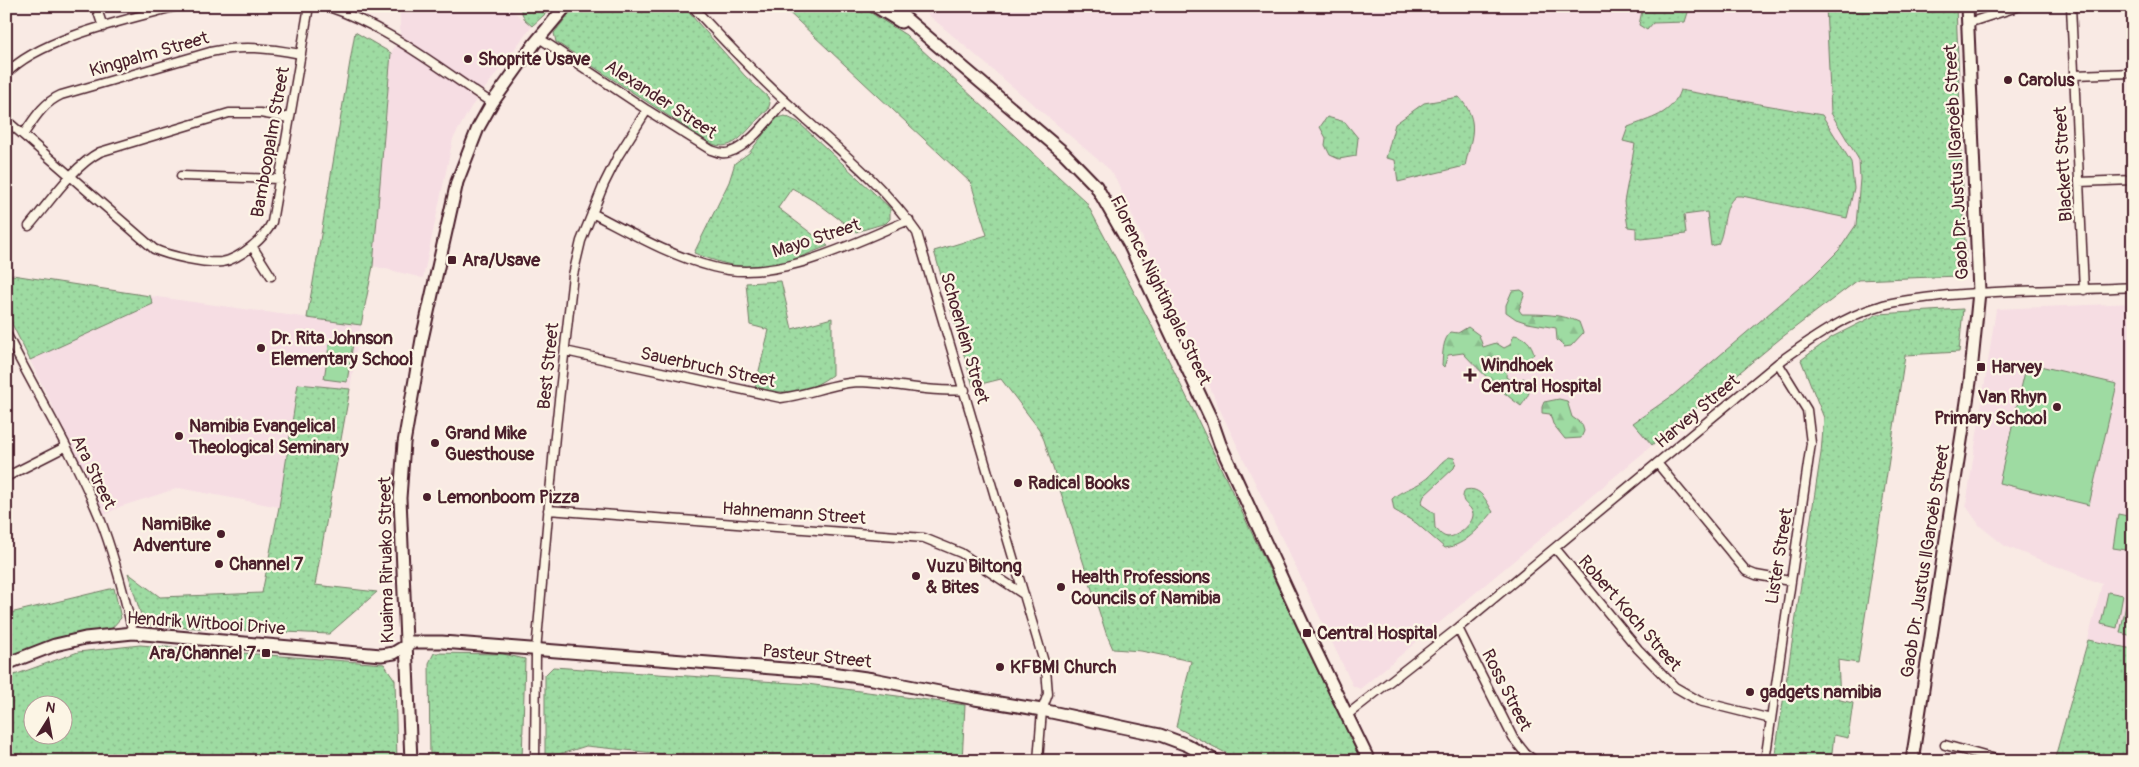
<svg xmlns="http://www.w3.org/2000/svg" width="2139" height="767" font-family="Pangolin,sans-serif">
	<defs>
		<pattern id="grass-dots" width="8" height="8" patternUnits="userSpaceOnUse" patternTransform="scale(1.25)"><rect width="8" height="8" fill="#9edba2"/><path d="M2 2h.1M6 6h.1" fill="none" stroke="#8abc8c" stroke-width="1.8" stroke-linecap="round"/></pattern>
		<pattern id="forest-firs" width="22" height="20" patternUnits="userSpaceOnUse" patternTransform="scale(1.25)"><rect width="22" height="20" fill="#9edba2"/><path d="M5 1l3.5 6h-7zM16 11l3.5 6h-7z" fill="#8abc8c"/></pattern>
	</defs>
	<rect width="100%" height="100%" fill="#f9eae4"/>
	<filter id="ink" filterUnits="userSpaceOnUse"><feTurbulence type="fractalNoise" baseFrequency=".02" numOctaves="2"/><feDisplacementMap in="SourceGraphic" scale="10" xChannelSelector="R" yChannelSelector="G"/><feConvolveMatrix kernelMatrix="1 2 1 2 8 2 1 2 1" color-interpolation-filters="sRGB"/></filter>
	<g filter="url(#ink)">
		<path fill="#f6dde3" d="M 400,6 L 506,6 L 532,26 L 471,107 L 453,139 L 423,278 L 373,266 L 391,53 L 400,37 Z
			M 918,6 L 1957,6 L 1966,267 L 1958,276 L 1858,280 L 1781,338 L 1360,689 L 1353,686 L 1221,412 L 1116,179 L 1110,170 Z
			M 150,296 L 361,325 L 350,389 L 298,384 L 279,507 L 179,488 L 119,507 L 105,515 L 30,360 L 152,304 Z
			M 2133,303 L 2133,649 L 2088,640 L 2102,584 L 2005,546 L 1980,526 L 1966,506 L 1996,309 Z"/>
		<path fill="url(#grass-dots)" stroke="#747d66" fill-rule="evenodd" d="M 519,6 L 554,6 L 532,26 L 525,20 Z
			M 575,6 L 683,6 L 745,76 L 768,97 L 770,103 L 768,110 C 748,125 736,157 708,142 L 556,42 L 554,33 Z
			M 782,6 L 860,6 L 906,35 L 1086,202 L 1152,326 L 1195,414 L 1361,761 L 1241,761 L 1176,727 L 1191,661 L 1141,651 L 1113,649 L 1106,633 L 1044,440 L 1039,429 L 1001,379 L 973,386 L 934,251 L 987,235 L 971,183 Z
			M 1643,6 L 1690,6 L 1685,22 L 1653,23 L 1647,30 L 1639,25 Z
			M 1826,6 L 1956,6 L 1966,267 L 1958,276 L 1858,280 L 1781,338 L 1652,445 L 1633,423 L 1672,396 L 1812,277 L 1839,250 L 1856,225 L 1860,179 L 1859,160 L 1831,113 Z
			M 355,32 L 391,53 L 373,266 L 361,325 L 307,318 Z
			M 1680,90 L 1822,115 L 1851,162 L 1854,188 L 1847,218 L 1742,196 L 1736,196 C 1722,206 1726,230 1718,244 L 1711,246 L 1707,212 L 1684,215 L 1686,234 L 1641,239 L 1636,238 L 1636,228 L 1628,227 L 1624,202 L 1635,144 L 1623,141 L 1628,127 C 1651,118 1672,115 1680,90 Z
			M 1459,97 C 1481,122 1471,137 1465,166 L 1398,182 L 1395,160 L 1386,158 L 1395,124 L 1424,103 Z
			M 785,116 L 798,122 L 890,208 L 890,219 L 886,223 L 856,232 L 819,204 L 792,188 L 778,208 L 828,246 C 809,253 789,263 769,266 C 744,271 717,262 694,253 L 729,182 L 735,163 L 749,153 L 776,118 Z
			M 1327,117 L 1345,122 L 1358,138 L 1356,156 L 1339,159 L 1330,155 L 1325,145 L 1326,138 L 1320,127 Z
			M 6,274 L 150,296 L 153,304 L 30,360 L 6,312 Z
			M 781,281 L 792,329 L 832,318 L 832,375 C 805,394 787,396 755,387 L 769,330 L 750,325 L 746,283 Z
			M 1963,309 L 1959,352 L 1905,355 L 1858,663 L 1838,660 L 1840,700 L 1853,703 L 1848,738 L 1834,735 L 1831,761 L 1774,761 L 1821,453 L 1824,418 L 1801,360 L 1832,337 L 1878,314 Z
			M 298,384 L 350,389 L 315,585 L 377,592 L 329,634 L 154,626 L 147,624 L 142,618 L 128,573 L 160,597 L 262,593 L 279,507 Z
			M 1449,457 L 1454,458 L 1456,462 L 1454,468 L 1424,496 L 1421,504 L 1434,513 L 1435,528 C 1438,530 1441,535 1444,536 C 1454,541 1474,524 1473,514 C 1471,503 1458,505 1465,490 C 1481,486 1486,501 1493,512 C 1479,528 1466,545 1445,548 L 1416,523 L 1394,510 L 1392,499 C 1401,490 1414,488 1423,481 C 1434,474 1438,463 1449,457 Z
			M 114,588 L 121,618 L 111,629 L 70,635 L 6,660 L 6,614 Z
			M 2088,640 L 2133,649 L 2133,761 L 2054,761 Z
			M 140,645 L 384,664 L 395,680 L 397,761 L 6,761 L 6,678 L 78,652 ZM 32,704 L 62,704 L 62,734 L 32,734 Z
			M 434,653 L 503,654 L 525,659 L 522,761 L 430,761 L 429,663 Z
			M 553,667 L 807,684 L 965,705 L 962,761 L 732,761 L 586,746 L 545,759 L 545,675 Z"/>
		<path fill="url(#forest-firs)" stroke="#747d66" d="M 1521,290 L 1525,293 L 1519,310 L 1522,314 C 1541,314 1562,314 1579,322 L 1583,333 L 1571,346 L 1564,347 L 1557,340 L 1556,328 L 1528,323 L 1516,319 L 1506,312 L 1506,305 L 1512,291 Z
			M 1468,327 L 1479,335 L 1483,347 L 1496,343 L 1504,348 L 1510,345 L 1514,335 C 1524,336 1532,343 1534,354 C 1526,363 1506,363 1506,377 L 1514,383 L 1523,378 C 1536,384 1528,397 1521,406 C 1499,390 1481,372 1463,353 L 1448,355 L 1444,367 L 1442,365 C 1443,354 1442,340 1451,332 L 1458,333 Z
			M 1559,399 L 1567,401 L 1572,417 L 1582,424 L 1584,431 L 1581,438 L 1565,439 L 1553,424 L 1550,414 L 1542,413 L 1542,407 L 1544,402 Z"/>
		<path fill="#9edba2" stroke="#747d66" d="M 330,339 L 353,343 L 347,382 L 324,379 Z
			M 2027,363 L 2117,384 L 2089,505 L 1999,483 Z
			M 2118,514 L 2133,517 L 2133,551 L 2113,548 Z
			M 2108,592 L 2123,595 L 2117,628 L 2101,624 Z
			M 2127,601 L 2133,602 L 2133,636 L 2120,633 Z"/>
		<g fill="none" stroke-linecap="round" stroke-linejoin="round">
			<g stroke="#4a1f2b" stroke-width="11">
				<path id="street" d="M 96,6 L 103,27
					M 326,6 C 387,26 440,69 492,103
					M 692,6 C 725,42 758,77 794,109 C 837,148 884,185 917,233 L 1046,669 L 1048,694 L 1042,710 L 1038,761
					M 2071,6 L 2084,290
					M 1968,23 L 2020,6
					M 539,38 L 647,110 L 711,150 C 717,152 723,155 730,152 C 750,146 771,116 785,101
					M 6,74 C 39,38 130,19 178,6
					M 2074,75 L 2133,73
					M 6,120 L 154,249 C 169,256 206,264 222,262 C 240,259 265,238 272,222 L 309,6
					M 23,135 C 34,119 43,103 61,95 L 210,52 C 243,45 268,48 301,54
					M 181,176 L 280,179
					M 2079,182 L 2133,180
					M 592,213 C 631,233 670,256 713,267 C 776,284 851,244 909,220
					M 29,226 C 49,203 73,166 100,152 L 229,113 L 260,113 L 289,118
					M 252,246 L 271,276
					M 6,333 C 37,394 73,453 99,516 C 114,554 124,594 133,633
					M 565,351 L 781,398 C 808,395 835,382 860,382 C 896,383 929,393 965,390
					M 1657,463 L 1746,571 L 1756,575 L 1790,581
					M 6,477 L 65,447
					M 548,510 L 924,538 L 961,553 L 1023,594
					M 1555,548 L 1638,649 L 1675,687 L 1699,701 L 1771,719
					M 1458,628 L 1513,738 L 1525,753 L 1535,761
					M 1347,715 L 1458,628 L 1778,363 C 1810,340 1842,317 1880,306 C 1899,300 1920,299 1940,296 C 2004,289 2068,291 2133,287
					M 1945,745 L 2003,761
					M 535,761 L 536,651 L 555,436 L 573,275 L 581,241 L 604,184 L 618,156 L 647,110
					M 1765,761 L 1811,443 L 1807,410 L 1778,363"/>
			</g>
			<g stroke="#4a1f2b" stroke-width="15">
				<path id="secondary" d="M 875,6 L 901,22
					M 891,6 L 1064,153 L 1096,186 L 1129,244 L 1212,421 L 1220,444 L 1307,633 L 1369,761
					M 6,664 L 55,645 L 85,638 L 133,633 L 381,655 L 394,653 L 412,642 L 442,642 L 824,672 L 873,679 L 975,699 L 1042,710 L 1160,735 L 1187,745 L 1216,761
					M 411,761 L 400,498 L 404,443 L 422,339 L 457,182 L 478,128 L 492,103 L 535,43 L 566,6
					M 1912,761 L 1970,382 L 1979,292 L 1967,6"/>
			</g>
			<use href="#street" stroke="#fcf5e5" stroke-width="8"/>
			<use href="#secondary" stroke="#fcf5e5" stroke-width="11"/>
		</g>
	</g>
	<g fill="#4a1f2b" stroke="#fcf5e5" stroke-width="2">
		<circle cx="468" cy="59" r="5"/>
		<circle cx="2008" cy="80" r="5"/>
		<rect x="447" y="255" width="10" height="10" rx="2.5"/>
		<circle cx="261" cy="348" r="5"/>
		<rect x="1976" y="362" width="10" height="10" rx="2.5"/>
		<path d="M1467.5 367.5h5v5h5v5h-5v5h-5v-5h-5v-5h5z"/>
		<circle cx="2057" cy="407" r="5"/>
		<circle cx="179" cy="436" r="5"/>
		<circle cx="435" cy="443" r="5"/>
		<circle cx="1018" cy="483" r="5"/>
		<circle cx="427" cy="497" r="5"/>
		<circle cx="221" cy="534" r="5"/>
		<circle cx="219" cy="564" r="5"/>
		<circle cx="916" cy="576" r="5"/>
		<circle cx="1061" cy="587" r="5"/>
		<rect x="1302" y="628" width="10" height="10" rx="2.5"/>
		<rect x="261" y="648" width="10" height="10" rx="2.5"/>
		<circle cx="1000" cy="667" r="5"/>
		<circle cx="1750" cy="692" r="5"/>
	</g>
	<g text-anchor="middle" stroke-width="4.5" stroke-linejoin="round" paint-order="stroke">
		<g font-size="18" fill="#4a1f2b" stroke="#fcf5e5">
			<text transform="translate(149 54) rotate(-16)" y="6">Kingpalm Street</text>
			<text transform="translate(661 99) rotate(33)" y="6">Alexander Street</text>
			<text transform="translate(270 142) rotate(-80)" y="6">Bamboopalm Street</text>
			<text transform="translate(1956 162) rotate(-93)" y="6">Gaob Dr. Justus ǁGaroëb Street</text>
			<text transform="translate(2063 164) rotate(-93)" y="6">Blackett Street</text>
			<text transform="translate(816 238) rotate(-18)" y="6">Mayo Street</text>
			<text transform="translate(1161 290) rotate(64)" y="6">Florence Nightingale Street</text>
			<text transform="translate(965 338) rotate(74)" y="6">Schoenlein Street</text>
			<text transform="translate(548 366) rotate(-84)" y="6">Best Street</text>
			<text transform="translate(708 367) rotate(12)" y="6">Sauerbruch Street</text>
			<text transform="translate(1697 411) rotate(-40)" y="6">Harvey Street</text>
			<text transform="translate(94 472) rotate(64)" y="6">Ara Street</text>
			<text transform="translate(794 513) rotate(4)" y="6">Hahnemann Street</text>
			<text transform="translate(1779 556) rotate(-81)" y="6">Lister Street</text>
			<text transform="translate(386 560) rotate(-91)" y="6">Kuaima Riruako Street</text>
			<text transform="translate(1925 561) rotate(-81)" y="6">Gaob Dr. Justus ǁGaroëb Street</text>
			<text transform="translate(1630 613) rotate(49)" y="6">Robert Koch Street</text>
			<text transform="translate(206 623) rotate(4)" y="6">Hendrik Witbooi Drive</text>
			<text transform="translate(817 656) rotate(6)" y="6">Pasteur Street</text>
			<text transform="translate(1507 690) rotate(63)" y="6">Ross Street</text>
		</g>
		<g font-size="18" font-weight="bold" fill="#4a1f2b" stroke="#fcf5e5" text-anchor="start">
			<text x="478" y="65">Shoprite Usave</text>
			<text x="2018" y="86">Carolus</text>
			<text x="462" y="266">Ara/Usave</text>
			<text x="271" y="344">Dr. Rita Johnson<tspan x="271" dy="21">Elementary School</tspan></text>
			<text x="1481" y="371">Windhoek<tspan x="1481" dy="21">Central Hospital</tspan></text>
			<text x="1991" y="373">Harvey</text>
			<text x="2047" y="403" text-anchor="end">Van Rhyn<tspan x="2047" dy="21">Primary School</tspan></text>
			<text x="189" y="432">Namibia Evangelical<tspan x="189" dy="21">Theological Seminary</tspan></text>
			<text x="445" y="439">Grand Mike<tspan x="445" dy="21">Guesthouse</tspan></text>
			<text x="1028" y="489">Radical Books</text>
			<text x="437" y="503">Lemonboom Pizza</text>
			<text x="211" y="530" text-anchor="end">NamiBike<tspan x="211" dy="21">Adventure</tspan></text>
			<text x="229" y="570">Channel 7</text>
			<text x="926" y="572">Vuzu Biltong<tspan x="926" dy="21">&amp; Bites</tspan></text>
			<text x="1071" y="583">Health Professions<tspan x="1071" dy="21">Councils of Namibia</tspan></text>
			<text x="1317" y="639">Central Hospital</text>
			<text x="256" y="659" text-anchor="end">Ara/Channel 7</text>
			<text x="1010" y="673">KFBMI Church</text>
			<text x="1760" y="698">gadgets namibia</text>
		</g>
	</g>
	<rect width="2139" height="767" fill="none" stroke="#fcf5e5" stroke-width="25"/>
	<rect x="12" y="12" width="2114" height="742" fill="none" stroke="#4a1f2b" stroke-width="2" filter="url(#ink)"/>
	<g transform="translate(48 720) rotate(11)"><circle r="24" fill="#fcf5e5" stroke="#b59f9b"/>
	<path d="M0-4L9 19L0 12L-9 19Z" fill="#4a1f2b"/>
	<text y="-8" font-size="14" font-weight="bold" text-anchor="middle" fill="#4a1f2b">N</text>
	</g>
</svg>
